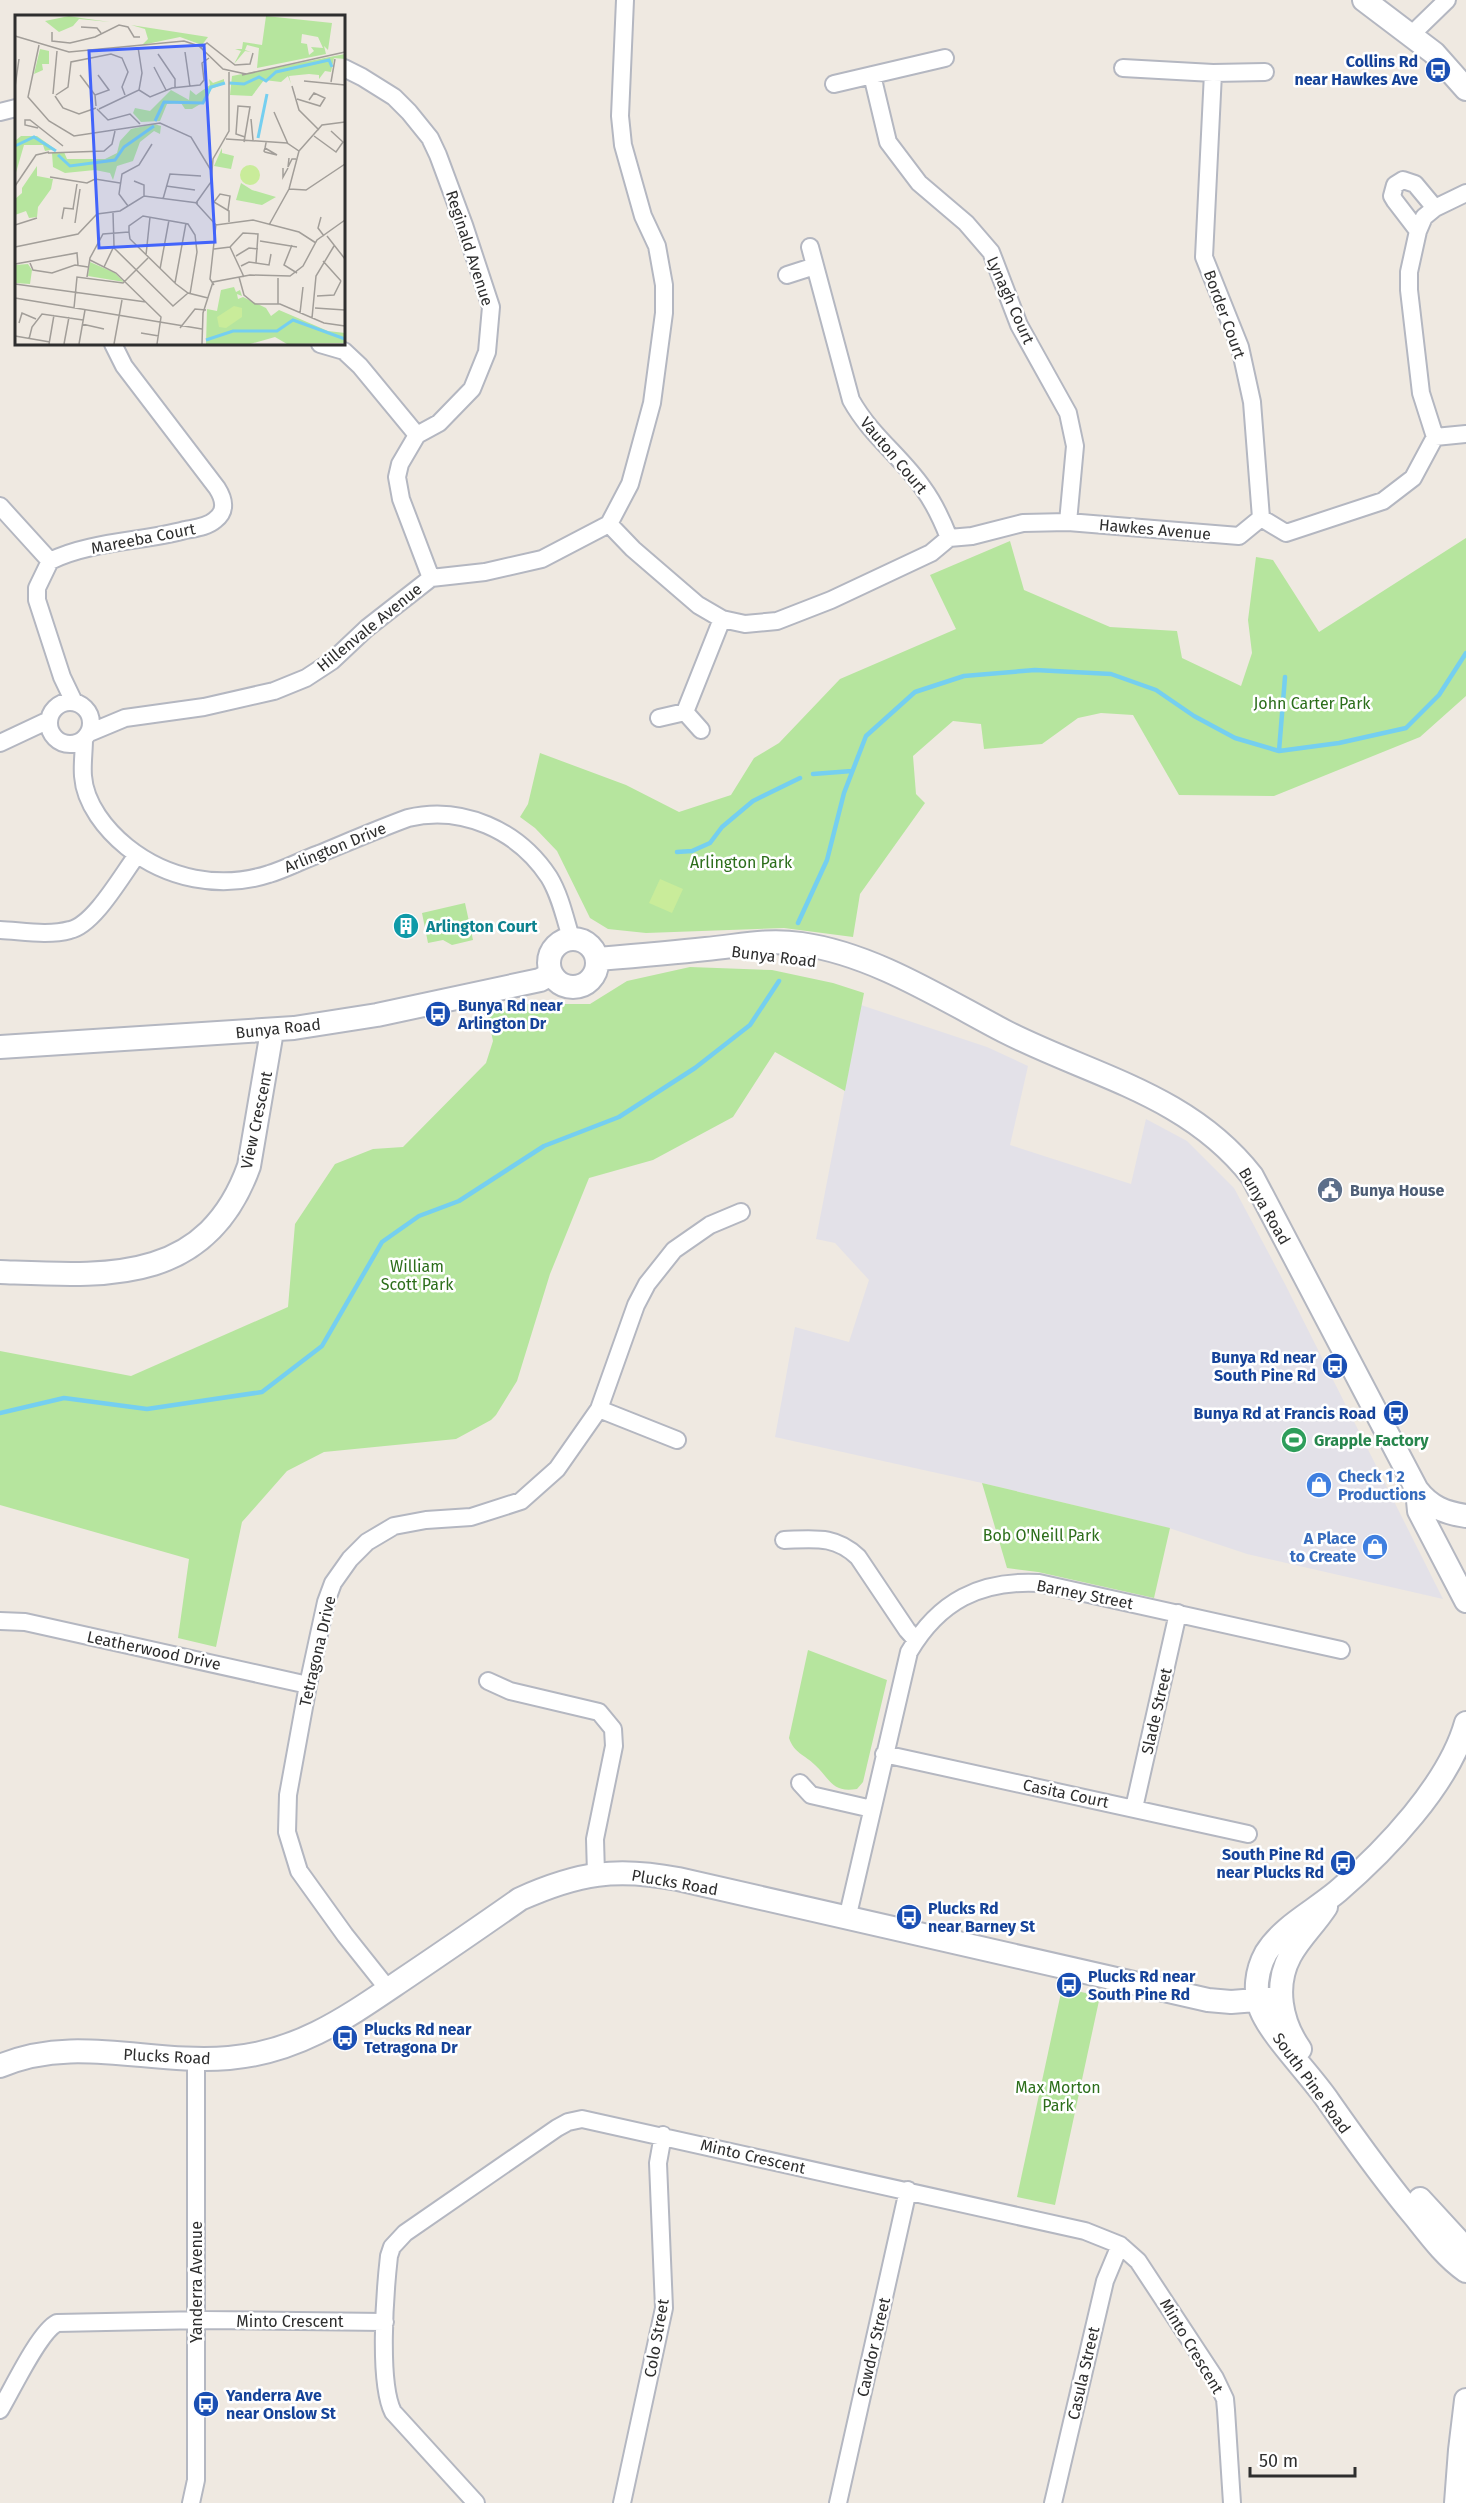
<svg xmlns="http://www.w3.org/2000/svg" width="1466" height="2503" font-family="'Fira Sans',sans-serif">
	<rect width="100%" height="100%" fill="#efe9e1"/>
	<path fill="#e3e1e8" d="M 861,1005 L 987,1047 L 1028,1066 L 1010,1145 L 1131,1184 L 1146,1119 L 1187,1141 L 1234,1188 L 1285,1284 L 1443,1599 L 1247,1554 L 1169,1528 L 982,1483 L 775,1437 L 795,1327 L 849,1342 L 869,1280 L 835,1243 L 816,1239 Z"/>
	<path fill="#b6e59e" d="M 1466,538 L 1466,696 L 1420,737 L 1274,796 L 1179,795 L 1133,715 L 1101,713 L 1078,718 L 1042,744 L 984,749 L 981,724 L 953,721 L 913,756 L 916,794 L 925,803 L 860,894 L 853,937 L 784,928 L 646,933 L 608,929 L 590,918 L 557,851 L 535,828 L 520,817 L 528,804 L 540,753 L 626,785 L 679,812 L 731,795 L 754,758 L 779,743 L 840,679 L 956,629 L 930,575 L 1010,541 L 1024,590 L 1110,627 L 1177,631 L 1182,658 L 1241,686 L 1252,653 L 1248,620 L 1256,557 L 1273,560 L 1319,632 Z
		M 465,903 L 473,940 L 452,945 L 443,940 L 428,943 L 422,913 Z
		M 690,967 L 772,970 L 833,983 L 864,993 L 845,1091 L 775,1052 L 733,1117 L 653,1160 L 589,1178 L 550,1274 L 517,1381 L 496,1415 L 491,1420 L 456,1439 L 324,1452 L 287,1471 L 242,1522 L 216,1647 L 178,1638 L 189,1559 L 0,1505 L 0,1351 L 131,1376 L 288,1307 L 295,1224 L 335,1164 L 373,1149 L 403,1147 L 486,1063 L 493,1041 L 487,1013 L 519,1004 L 590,1004 L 627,981 Z
		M 982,1483 L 1170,1528 L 1154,1598 L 1038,1572 L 1007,1568 Z
		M 808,1650 L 887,1680 L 863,1782 L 857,1789 C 832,1793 831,1780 815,1765 C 805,1755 794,1753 789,1738 Z
		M 1062,1988 L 1100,1996 L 1055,2205 L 1017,2197 Z"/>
	<path fill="#c9ec9a" d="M 660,879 L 683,889 L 672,913 L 649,903 Z"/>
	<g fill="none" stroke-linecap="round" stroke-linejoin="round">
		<path stroke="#75cff0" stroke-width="4.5" d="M 1279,751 L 1285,677
			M 813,774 L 852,771
			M 677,852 L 692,851 L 710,843 L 722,827 L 753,801 L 800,778
			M 798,923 L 827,860 L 844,793 L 866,736 L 915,692 L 964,676 L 1035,670 L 1111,674 L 1156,690 L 1194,716 L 1235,738 L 1279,751 L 1339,743 L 1406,728 L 1439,695 L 1466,653
			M 0,1413 L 64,1398 L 147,1409 L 262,1392 L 322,1346 L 382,1242 L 419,1216 L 459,1201 L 544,1146 L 619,1117 L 695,1068 L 750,1025 L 779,981"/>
		<g stroke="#b4b7c1" stroke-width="20">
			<path id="street" d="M 1411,35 L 1447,0
				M 344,68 L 362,77 L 394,97 L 409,112 L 430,138 L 438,155 L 464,225 L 491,307 L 487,352 L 472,389 L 439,423 L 417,435 L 400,464 L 397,477 L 401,499 L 431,578
				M 1123,68 L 1213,73 L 1265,72
				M 1213,73 L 1204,257 L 1240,347 L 1252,402 L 1261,518
				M 872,75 L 888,142 L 919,183 L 966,223 L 991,252 L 1019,325 L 1068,413 L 1075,446 L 1068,522
				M 834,84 L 945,58
				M 0,112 L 16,108
				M 1418,231 L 1395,201 L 1392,196 L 1395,185 L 1403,180 L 1415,184 L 1435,208
				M 810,247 L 851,400 C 871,436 901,456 923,488 C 934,503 942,520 949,538
				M 787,275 L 815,266
				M 320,344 L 344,351 L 360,366 L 417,435
				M 1435,437 L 1466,434
				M 0,506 L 50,561
				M 609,524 L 633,549 L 698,605 L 722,619 L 745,624 L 777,621 L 831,600 L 931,553 L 949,538 L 972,536 L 1023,523 L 1068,522 L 1239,536 L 1261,518 L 1286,533 L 1383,501 L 1413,478 L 1435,437 L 1421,393 L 1409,290 L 1409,272 L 1418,231 L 1424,217 L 1435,208 L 1466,193
				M49 723a21 21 0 1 1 42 0a21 21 0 1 1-42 0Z
				M 74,702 L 62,677 L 37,600 L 37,588 L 50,561 C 91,541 141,542 185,530 C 195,528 207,527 215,520 C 227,511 224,499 217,488 L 124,366 L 113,344
				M 685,712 L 722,619
				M 659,718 L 685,712 L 701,730
				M 89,733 L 125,718 L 204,707 L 274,691 L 306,678 L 332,661 L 367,628 L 431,578 L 485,572 L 542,559 L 609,524 L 630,484 L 652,403 L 664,313 L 664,285 L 657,246 L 643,216 L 623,145 L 620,116 L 625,0
				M 84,739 C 84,751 82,764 83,776 C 85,804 106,830 127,847 C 167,879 220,890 269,874 C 286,869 302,860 319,854 C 348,842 378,829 408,818 C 462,805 518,830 549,877 C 560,895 565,918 571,938
				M 0,743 L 49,720
				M 0,930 C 22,931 48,936 70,930 C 94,925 122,875 137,855
				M 599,1409 L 677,1440
				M 784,1540 C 814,1539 835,1535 858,1557 L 907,1630 L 916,1640
				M 0,1621 L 25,1622 L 308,1685
				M 488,1681 L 510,1691 L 599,1712 L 613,1729 L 614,1746 L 595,1839 L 596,1874
				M 884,1754 L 1248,1834
				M 800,1783 L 811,1795 L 872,1809
				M 1134,1808 L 1178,1613
				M 847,1919 L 909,1652 C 939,1601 980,1580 1039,1583 L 1341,1650
				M 388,1989 L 345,1935 L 299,1871 L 287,1832 L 288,1795 L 308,1685 L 326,1602 L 333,1583 L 350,1559 L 367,1542 L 394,1526 L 426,1520 L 471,1517 L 521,1501 L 557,1469 L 599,1409 L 636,1305 L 647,1284 L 674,1250 L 710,1225 L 741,1212
				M 0,2410 C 12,2390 39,2332 57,2323 L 204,2320 L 385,2322
				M 191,2503 L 196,2480 L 196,2060
				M 476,2503 L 393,2412 C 378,2382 385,2292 389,2256 L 392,2247 L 405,2233 L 557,2128 L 568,2122 L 582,2119 L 1085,2231 L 1120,2245 L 1138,2261 L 1215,2378 L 1225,2399 L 1226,2410 L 1232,2503
				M 622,2503 L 664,2308 L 658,2163 L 663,2135
				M 838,2503 L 908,2190
				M 1053,2503 L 1105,2281 L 1120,2245"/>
		</g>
		<g stroke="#b4b7c1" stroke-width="26">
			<path id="secondary" d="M 1364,0 L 1434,53 L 1466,89
				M549 963a24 24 0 1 1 48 0a24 24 0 1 1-48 0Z
				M 598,959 C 634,956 670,953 706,949 C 739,946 766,939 801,944 C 873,954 941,998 1004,1031 C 1092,1076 1188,1094 1252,1176 L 1417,1490 C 1430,1507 1445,1513 1466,1516
				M 0,1047 L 294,1028 L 377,1015 L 540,980 L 551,974
				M 0,1272 C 105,1276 206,1286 249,1166 L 272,1031
				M 1417,1490 L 1419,1511 L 1466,1601
				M 1466,1723 C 1449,1784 1385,1851 1338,1891 C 1313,1912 1283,1926 1266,1953 C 1256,1971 1254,1992 1261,2010 C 1272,2037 1311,2075 1329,2102 C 1357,2142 1385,2181 1416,2218 C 1431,2237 1446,2257 1466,2271
				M 1300,2049 C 1281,2022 1274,1986 1290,1956 C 1299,1939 1315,1924 1326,1907
				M 0,2066 C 74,2034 152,2065 229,2058 C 301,2052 350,2015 408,1976 C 445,1951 483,1925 520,1899 C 578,1873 616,1867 678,1879 L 1208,2000 L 1231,2002 L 1281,1998
				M 1420,2199 L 1466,2249
				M 1456,2503 L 1460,2450 L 1466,2400"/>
		</g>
		<use href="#street" stroke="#fff" stroke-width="16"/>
		<use href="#secondary" stroke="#fff" stroke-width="22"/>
	</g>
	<defs>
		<g id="bus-disc" transform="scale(1.35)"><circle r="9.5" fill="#1a4fb4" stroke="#fff"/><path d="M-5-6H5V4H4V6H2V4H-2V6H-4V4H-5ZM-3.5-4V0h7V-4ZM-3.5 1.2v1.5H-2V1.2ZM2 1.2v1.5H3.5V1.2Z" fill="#fff"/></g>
		<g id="building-disc" transform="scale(1.35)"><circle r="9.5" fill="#0f9aa8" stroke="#fff"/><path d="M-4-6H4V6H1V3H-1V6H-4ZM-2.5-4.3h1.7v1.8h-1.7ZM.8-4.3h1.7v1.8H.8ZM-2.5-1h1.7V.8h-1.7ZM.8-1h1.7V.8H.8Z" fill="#fff"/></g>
		<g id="civic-disc" transform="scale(1.35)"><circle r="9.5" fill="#5c6f8a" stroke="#fff"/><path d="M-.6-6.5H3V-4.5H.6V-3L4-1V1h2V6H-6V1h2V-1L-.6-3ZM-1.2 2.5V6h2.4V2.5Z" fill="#fff"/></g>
		<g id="stadium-disc" transform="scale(1.35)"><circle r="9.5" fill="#2e9e5b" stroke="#fff"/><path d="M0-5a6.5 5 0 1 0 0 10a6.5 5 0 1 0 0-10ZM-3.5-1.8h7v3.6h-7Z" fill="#fff"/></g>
		<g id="shop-disc" transform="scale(1.35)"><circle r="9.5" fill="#3f7fe0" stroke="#fff"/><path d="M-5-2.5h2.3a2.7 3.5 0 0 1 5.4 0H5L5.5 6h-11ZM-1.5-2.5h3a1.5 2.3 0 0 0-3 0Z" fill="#fff"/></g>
	</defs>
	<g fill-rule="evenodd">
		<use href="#bus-disc" x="1438" y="70"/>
		<use href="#building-disc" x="406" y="926"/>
		<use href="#bus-disc" x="438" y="1014"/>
		<use href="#civic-disc" x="1330" y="1190"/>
		<use href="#bus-disc" x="1335" y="1366"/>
		<use href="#bus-disc" x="1396" y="1413"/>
		<use href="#stadium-disc" x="1294" y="1440"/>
		<use href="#shop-disc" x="1319" y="1485"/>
		<use href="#shop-disc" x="1375" y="1547"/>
		<use href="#bus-disc" x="1343" y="1863"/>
		<use href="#bus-disc" x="909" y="1917"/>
		<use href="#bus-disc" x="1069" y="1985"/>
		<use href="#bus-disc" x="345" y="2038"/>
		<use href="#bus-disc" x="206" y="2404"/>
	</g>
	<g text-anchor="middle" stroke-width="5" stroke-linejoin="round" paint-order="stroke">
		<g font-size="16" font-weight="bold" fill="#164399" stroke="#fff" text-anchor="start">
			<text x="1418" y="67" text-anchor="end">Collins Rd<tspan x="1418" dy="18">near Hawkes Ave</tspan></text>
			<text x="458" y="1011">Bunya Rd near<tspan x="458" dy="18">Arlington Dr</tspan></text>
			<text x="1316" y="1363" text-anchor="end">Bunya Rd near<tspan x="1316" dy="18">South Pine Rd</tspan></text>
			<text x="1376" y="1419" text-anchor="end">Bunya Rd at Francis Road</text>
			<text x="1324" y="1860" text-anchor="end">South Pine Rd<tspan x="1324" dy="18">near Plucks Rd</tspan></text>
			<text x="928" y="1914">Plucks Rd<tspan x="928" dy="18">near Barney St</tspan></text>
			<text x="1088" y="1982">Plucks Rd near<tspan x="1088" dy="18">South Pine Rd</tspan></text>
			<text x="364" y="2035">Plucks Rd near<tspan x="364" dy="18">Tetragona Dr</tspan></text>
			<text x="226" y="2401">Yanderra Ave<tspan x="226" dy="18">near Onslow St</tspan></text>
		</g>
		<g font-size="16" fill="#2e2e2e" stroke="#fff">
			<text transform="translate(470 248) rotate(72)" y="6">Reginald Avenue</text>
			<text transform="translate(1011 300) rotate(66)" y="6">Lynagh Court</text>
			<text transform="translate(1225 314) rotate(70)" y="6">Border Court</text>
			<text transform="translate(894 455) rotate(50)" y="6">Vauton Court</text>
			<text transform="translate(1155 529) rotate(5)" y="6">Hawkes Avenue</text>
			<text transform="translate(143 538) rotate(-11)" y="6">Mareeba Court</text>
			<text transform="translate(369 627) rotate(-39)" y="6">Hillenvale Avenue</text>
			<text transform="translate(335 847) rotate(-22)" y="6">Arlington Drive</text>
			<text transform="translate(774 956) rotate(7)" y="6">Bunya Road</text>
			<text transform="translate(278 1028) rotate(-6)" y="6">Bunya Road</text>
			<text transform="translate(256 1120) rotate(-78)" y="6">View Crescent</text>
			<text transform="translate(1265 1206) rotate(60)" y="6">Bunya Road</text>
			<text transform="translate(1085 1594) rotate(11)" y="6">Barney Street</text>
			<text transform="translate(154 1650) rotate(12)" y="6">Leatherwood Drive</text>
			<text transform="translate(317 1651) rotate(-77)" y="6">Tetragona Drive</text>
			<text transform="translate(1156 1711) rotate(-77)" y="6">Slade Street</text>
			<text transform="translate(1066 1793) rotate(12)" y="6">Casita Court</text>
			<text transform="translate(675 1882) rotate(10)" y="6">Plucks Road</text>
			<text transform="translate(167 2056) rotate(3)" y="6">Plucks Road</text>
			<text transform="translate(1312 2083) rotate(54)" y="6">South Pine Road</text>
			<text transform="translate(753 2156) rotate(13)" y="6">Minto Crescent</text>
			<text transform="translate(196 2282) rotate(-90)" y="6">Yanderra Avenue</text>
			<text x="290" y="2327">Minto Crescent</text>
			<text transform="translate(656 2338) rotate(-80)" y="6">Colo Street</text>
			<text transform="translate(1192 2346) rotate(59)" y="6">Minto Crescent</text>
			<text transform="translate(873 2347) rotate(-77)" y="6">Cawdor Street</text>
			<text transform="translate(1083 2373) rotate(-77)" y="6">Casula Street</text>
		</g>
		<g font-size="16" fill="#2c6e1b" stroke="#fff">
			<text x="1312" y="709">John Carter Park</text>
			<text x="741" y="868">Arlington Park</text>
			<text x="417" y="1272">William<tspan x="417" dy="18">Scott Park</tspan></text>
			<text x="1041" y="1541">Bob O'Neill Park</text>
			<text x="1058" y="2093">Max Morton<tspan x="1058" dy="18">Park</tspan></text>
		</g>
		<g font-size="16" font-weight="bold" fill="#0d838f" stroke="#fff" text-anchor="start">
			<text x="426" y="932">Arlington Court</text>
		</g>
		<g font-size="16" font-weight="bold" fill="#4e5e75" stroke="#fff" text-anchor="start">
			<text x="1350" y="1196">Bunya House</text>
		</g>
		<g font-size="16" font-weight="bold" fill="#27864d" stroke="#fff" text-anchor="start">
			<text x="1314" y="1446">Grapple Factory</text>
		</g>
		<g font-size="16" font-weight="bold" fill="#366cbe" stroke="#fff" text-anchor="start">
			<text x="1338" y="1482">Check 1 2<tspan x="1338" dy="18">Productions</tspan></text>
			<text x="1356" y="1544" text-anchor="end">A Place<tspan x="1356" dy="18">to Create</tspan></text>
		</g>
	</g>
	<g transform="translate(15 15)">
		<rect width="330" height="330" fill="#efe9e1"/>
		<path d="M 54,1 L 66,3 L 95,7 L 64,4 L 58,11 L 44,17 L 30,6 ZM 251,1 L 317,8 L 313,35 L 309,31 L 311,39 L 242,53 L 244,33 L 232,30 L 230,35 L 236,37 L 230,36 L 219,49 L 226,36 L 220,34 L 227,34 L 228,27 L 247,30 ZM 287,19 L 303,22 L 308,33 L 296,32 L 299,36 L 294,40 L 292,29 L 286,28 ZM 116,10 L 193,22 L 187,30 L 165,22 L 127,30 L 133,24 L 130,14 ZM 25,34 L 34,36 L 34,49 L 27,49 L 28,55 L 19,59 ZM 330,39 L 330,44 L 319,43 L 316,57 L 310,56 L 304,64 L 304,60 L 294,59 L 274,61 L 276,69 L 273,61 L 266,67 L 249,65 L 237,81 L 215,80 L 217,61 ZM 194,64 L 198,68 L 209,64 L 209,69 L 196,74 L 192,85 L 177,94 L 170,94 L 166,88 L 152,89 L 145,106 L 126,107 L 118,98 L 120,93 L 135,96 L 156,75 L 174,85 L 175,75 L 181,80 L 195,70 ZM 139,109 L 146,111 L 145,119 L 139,116 L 125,127 L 118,146 L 102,151 L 98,165 L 95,158 L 80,155 L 50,158 L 38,152 L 37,138 L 49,137 L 52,144 L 90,144 L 102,138 L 105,126 L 116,114 ZM 22,121 L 40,134 L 30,136 L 28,130 L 9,130 L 0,161 L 0,126 L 6,121 ZM 207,133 L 207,138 L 219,141 L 216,154 L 199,151 ZM 22,151 L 22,161 L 38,164 L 36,174 L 23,192 L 22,202 L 14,203 L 11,196 L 0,200 L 0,184 L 7,178 L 7,173 ZM 226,168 L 237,175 L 261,182 L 247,190 L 221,185 ZM 75,247 L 100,258 L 109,267 L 73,261 ZM 13,249 L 17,255 L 15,269 L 0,268 L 0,250 ZM 219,272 L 221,277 L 225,275 L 227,281 L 222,279 L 223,284 L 228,282 L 251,293 L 256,301 L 264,295 L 313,316 L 330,318 L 330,328 L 272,329 L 260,322 L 235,329 L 191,329 L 192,294 L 202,296 L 206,275 Z" fill="#b6e59e" fill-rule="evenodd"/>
		<path d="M225 160a10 10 0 1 1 20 0a10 10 0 1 1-20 0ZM 219,291 L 227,293 L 227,302 L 211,313 L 204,312 L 202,302 Z" fill="#c9ec9a"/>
		<path fill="none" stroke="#75cff0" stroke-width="3" d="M 214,68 L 229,69 L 244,62 L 251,66 L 261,57 L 314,45 L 317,52M 140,106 L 149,87 L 188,88 L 196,72 L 210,68M 243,123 L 252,79M 0,131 L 19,122 L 41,136M 43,140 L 55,151 L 100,145 L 109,132 L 139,111M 191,325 L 218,316 L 262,316 L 278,305 L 330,324"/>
		<path fill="none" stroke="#a29e99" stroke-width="1.5" d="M 66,12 L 82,13 L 86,18M 37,17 L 37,26 L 55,28 L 80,22 L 104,10 L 113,12 L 119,22 L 125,22M 0,21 L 54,37 L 169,26 L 184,31 L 208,54 L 231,59M 24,30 L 13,82 L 34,106 L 59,121 L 145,108 L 176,122 L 197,157M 185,33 L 192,28 L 220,50 L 235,49 L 238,38M 170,37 L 175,72M 143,39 L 160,64 L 160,73M 139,52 L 151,75M 65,60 L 80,80M 227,60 L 330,37M 289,66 L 330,70M 316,67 L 320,44M 277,71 L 284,95 L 304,115M 0,72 L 4,44M 124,75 L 135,82 L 157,73 L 185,70 L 189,65 L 187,48 L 194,43M 38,79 L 42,36M 41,80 L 53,72 L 56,47 L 96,39 L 107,43 L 113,57 L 107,72 L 110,80M 40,81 L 48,93 L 64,99 L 81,93M 282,84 L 305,91 L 310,83 L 299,78 L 294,85M 81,91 L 80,80 L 94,75 L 83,60M 82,94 L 93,105 L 115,99 L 125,109M 84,94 L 124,75 L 127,58 L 123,32M 259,97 L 273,129M 236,104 L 238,125M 23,113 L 10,110 L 10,105 L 15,105 L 48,131M 299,121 L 321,137 L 328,127 L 316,116M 211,124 L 272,128 L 284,136 L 307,110 L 330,107M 229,127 L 235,92 L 223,91 L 221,119 L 230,122M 250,133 L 262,140 L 250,137 L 249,136 L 250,133 L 251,128 L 251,126M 33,138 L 89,136 L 97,129 L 100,116M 274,143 L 273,152 L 277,144 L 281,144M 268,153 L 268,162 L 273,153M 35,162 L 72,168 L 80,164 L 105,168M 119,166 L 129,170 L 129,181M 0,171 L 21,140 L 34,137M 151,171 L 180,175M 274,174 L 291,175 L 330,149M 148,184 L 155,159 L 186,161M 181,188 L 196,167 L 198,144 L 214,116 L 214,57M 181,188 L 201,210 L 238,205 L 284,217 L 301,228M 113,191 L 104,179 L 107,159 L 124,150 L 137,129M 58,194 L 62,169M 213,195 L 215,181 L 205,179 L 199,187 L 214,196 L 214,207M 306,202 L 303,213 L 309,221M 47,204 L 49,193 L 59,194M 60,208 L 65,174M 0,210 L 22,203M 254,210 L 274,174 L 284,136M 114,217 L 114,211 L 128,201 L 173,209 L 180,220 L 182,237 L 175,279M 114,217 L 115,224 L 161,269 L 173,278 L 193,283M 312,221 L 330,244M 245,226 L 282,232M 277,230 L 269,250 L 282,258M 0,232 L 63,219 L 82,199 L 105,196 L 129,181 L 183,188M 215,232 L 229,262M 99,233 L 158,291 L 173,278M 199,234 L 215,232 L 228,218 L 243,219 L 241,248M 131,240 L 135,202M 221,241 L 234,233 L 243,234M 75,245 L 101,258 L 146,302 L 142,329M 308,246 L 326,266M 15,248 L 18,255 L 37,258 L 60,250 L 73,252M 0,249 L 62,238 L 63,250M 226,251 L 234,247 L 254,250 L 256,239M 89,252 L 99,231 L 98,198M 145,254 L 154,205M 72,262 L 75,243 L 88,219 L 114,217M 224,262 L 229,280 L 240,289 L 265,289 L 309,308 L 330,311M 160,268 L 171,208M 0,269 L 131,287M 199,270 L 195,264 L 201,209M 302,281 L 319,280 L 326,266M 0,283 L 187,314M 263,289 L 263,263M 59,293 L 62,262 L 108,268 L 133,243M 300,293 L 330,295M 285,298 L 288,272M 297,303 L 301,261 L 319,231M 4,308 L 7,298 L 21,304M 67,309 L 89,314M 165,313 L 180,294 L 191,295M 126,318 L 144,321M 0,321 L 35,327M 14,324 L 17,312 L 27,299 L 68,305M 34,329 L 39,300M 49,329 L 54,302M 64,329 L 70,295M 99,329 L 107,285M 187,329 L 188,298 L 198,267 L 235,260 L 275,261 L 288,251 L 302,225 L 330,205"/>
		<path fill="#4264fb" fill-opacity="0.15" stroke="#4264fb" stroke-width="3" d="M 189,30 L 200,227 L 84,233 L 74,36 Z"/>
		<rect width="330" height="330" fill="none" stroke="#2e2e2e" stroke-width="3"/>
	</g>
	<path d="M1250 2467v9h105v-9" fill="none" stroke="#2e2e2e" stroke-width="3"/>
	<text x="1259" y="2467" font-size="18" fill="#2e2e2e" stroke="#ffffff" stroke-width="4.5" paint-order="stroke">50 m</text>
</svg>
